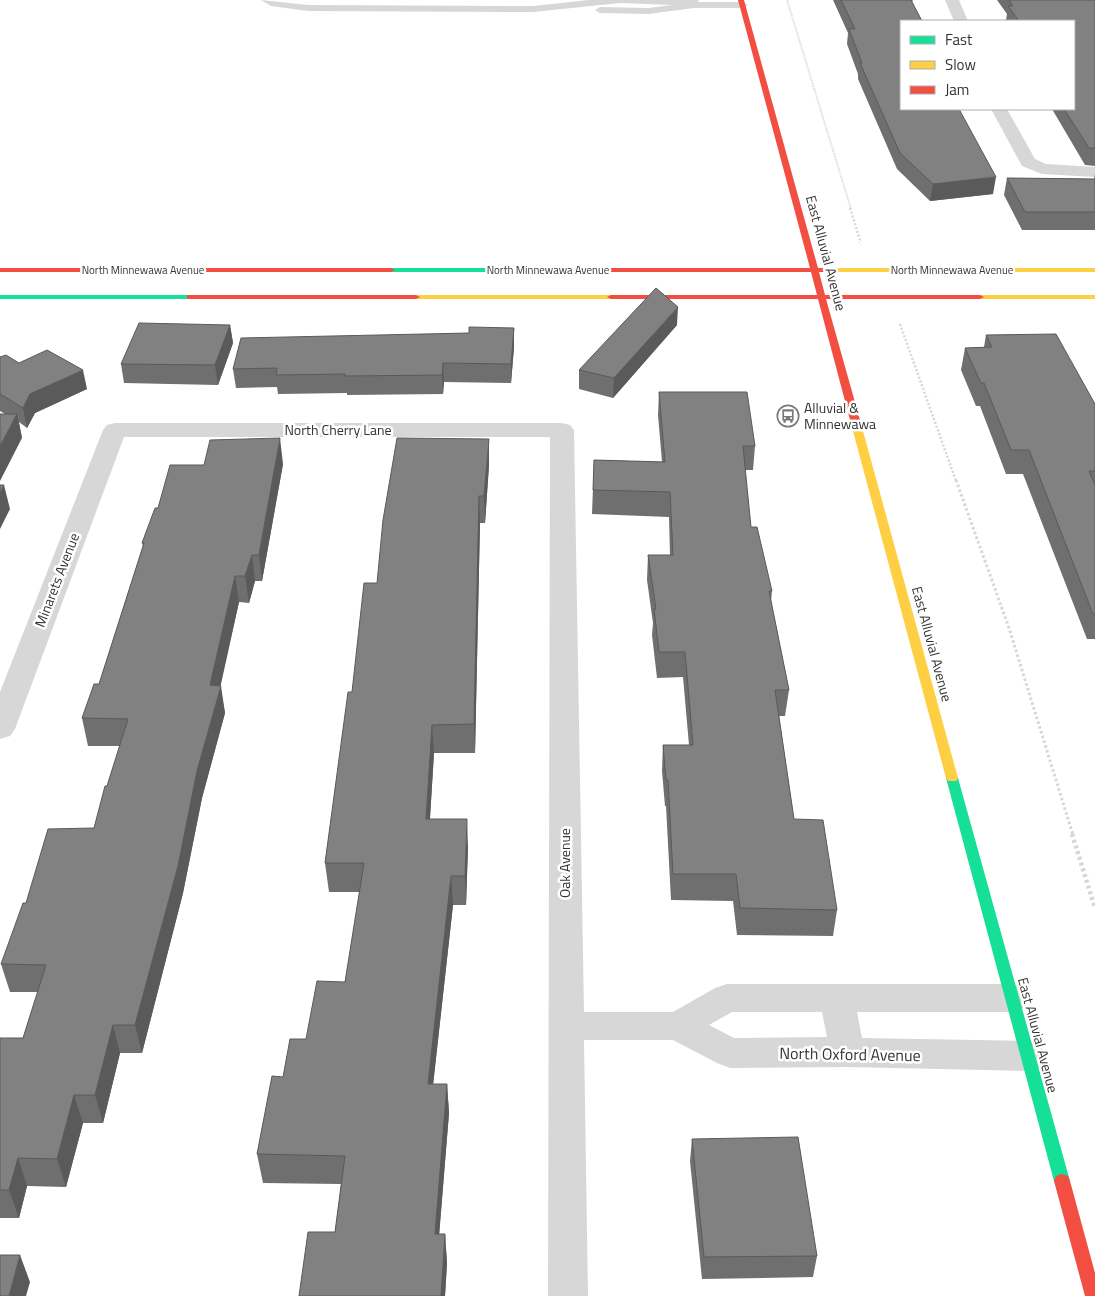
<svg xmlns="http://www.w3.org/2000/svg" width="1095" height="1296" font-family="'Titillium Web',sans-serif">
	<rect width="100%" height="100%" fill="#fff"/>
	<g fill="none" stroke-linecap="round" stroke-linejoin="round">
		<path stroke="#d6d6d6" stroke-width="2" stroke-dasharray="1 1" stroke-linecap="butt" d="M 787,0 L 851,209"/>
		<path stroke="#d6d6d6" stroke-width="2.5" stroke-dasharray="2 2" stroke-linecap="butt" d="M 850,208 L 860,240 L 859,243
			M 900,324 L 956,481"/>
		<path stroke="#d6d6d6" stroke-width="3" stroke-dasharray="2.5 2.5" stroke-linecap="butt" d="M 956,480 L 1009,628 L 1073,835"/>
		<path stroke="#d6d6d6" stroke-width="4.5" stroke-dasharray="3 3" stroke-linecap="butt" d="M 1072,834 L 1095,908"/>
		<path fill="#d7d7d7" fill-rule="evenodd" d="M 261,0 L 308,5 L 533,6 L 589,0 L 698,0 L 699,2 L 743,2 L 748,5 L 743,8 L 694,8 L 648,14 L 600,13 L 595,10 L 600,7 L 648,8 L 672,5 L 620,3 L 533,12 L 308,11 L 271,6 Z"/>
		<path fill="#d7d7d7" fill-rule="evenodd" d="M 945,0 L 959,0 L 968,21 L 954,21 Z
			M 991,109 L 1007,109 L 1035,159 L 1046,164 L 1095,167 L 1095,177 L 1042,174 L 1022,166 Z
			M 115,423 L 562,423 L 570,425 L 574,430 L 584,1012 L 673,1012 L 715,988 L 727,984 L 1012,984 L 1024,988 L 1029,998 L 1024,1008 L 1012,1012 L 857,1012 L 862,1038 L 1028,1041 L 1041,1046 L 1046,1056 L 1041,1066 L 1028,1071 L 847,1067 L 730,1068 L 717,1063 L 673,1040 L 584,1040 L 588,1296 L 548,1296 L 550,437 L 124,437 L 15,729 L 10,736 L 0,739 L 0,692 L 103,430 L 107,425 ZM 732,1012 L 822,1012 L 827,1037 L 734,1038 L 709,1025 Z"/>
		<path fill="#16e098" fill-rule="evenodd" d="M 388,268 L 603,268 L 607,270 L 603,272 L 391,272 L 387,270 Z
			M 0,295 L 190,295 L 194,297 L 190,299 L 0,299 Z
			M 952,774 L 956,775 L 958,778 L 1070,1181 L 1068,1186 L 1062,1188 L 1056,1186 L 1054,1181 L 946,778 L 948,775 Z"/>
		<path fill="#ffcf43" fill-rule="evenodd" d="M 831,268 L 1095,268 L 1095,272 L 831,272 Z
			M 413,295 L 611,295 L 615,297 L 611,299 L 416,299 L 412,297 Z
			M 977,295 L 1095,295 L 1095,299 L 980,299 L 976,297 Z
			M 855,417 L 860,420 L 958,778 L 956,781 L 948,781 L 946,778 L 850,420 Z"/>
		<path fill="#f24e42" fill-rule="evenodd" d="M 738,0 L 744,0 L 818,268 L 834,268 L 838,270 L 834,272 L 819,272 L 825,295 L 980,295 L 984,297 L 980,299 L 826,299 L 860,420 L 858,422 L 852,422 L 850,420 L 818,299 L 611,299 L 607,297 L 611,295 L 817,295 L 811,272 L 603,272 L 599,270 L 603,268 L 810,268 Z
			M 0,268 L 391,268 L 395,270 L 391,272 L 0,272 Z
			M 187,295 L 416,295 L 420,297 L 416,299 L 187,299 Z
			M 1062,1174 L 1068,1176 L 1070,1181 L 1095,1273 L 1095,1296 L 1085,1296 L 1054,1181 L 1056,1176 Z"/>
	</g>
	<path fill="#6f6f6f" d="M 833,0 L 913,0 L 912,2 L 901,21 L 993,194 L 930,201 L 897,169 L 858,79 L 858,74 L 847,44 L 848,33 Z
		M 997,0 L 1095,0 L 1095,166 L 1085,165 L 1052,109 L 1074,109 L 1074,21 L 1006,21 L 1006,20 L 1007,14 Z
		M 1095,174 L 1095,230 L 1022,230 L 1004,195 L 1007,178 L 1094,179 Z
		M 230,325 L 233,343 L 218,385 L 124,383 L 121,364 Z
		M 677,325 L 613,398 L 579,389 L 579,370 Z
		M 514,328 L 514,347 L 511,383 L 444,382 L 443,394 L 347,395 L 347,393 L 278,394 L 277,387 L 236,388 L 233,369 L 469,333 Z
		M 986,335 L 1095,404 L 1095,639 L 1087,639 L 1023,474 L 1006,474 L 980,406 L 976,406 L 961,370 L 965,348 L 984,347 Z
		M 0,357 L 19,363 L 87,389 L 35,413 L 27,428 L 19,422 L 22,438 L 5,414 L 0,411 Z
		M 659,392 L 755,446 L 753,470 L 745,470 L 751,527 L 772,591 L 771,601 L 789,690 L 785,716 L 779,716 L 794,819 L 837,910 L 833,936 L 737,935 L 733,901 L 671,900 L 666,806 L 665,806 L 662,771 L 663,745 L 689,745 L 683,677 L 657,678 L 652,635 L 653,623 L 647,580 L 648,555 L 670,555 L 669,517 L 592,514 L 594,460 L 662,462 L 658,415 Z
		M 283,464 L 262,581 L 255,581 L 249,603 L 239,602 L 220,686 L 225,713 L 202,798 L 183,893 L 142,1053 L 120,1053 L 103,1123 L 83,1123 L 66,1187 L 27,1186 L 19,1218 L 0,1218 L 0,1038 L 23,1038 L 38,992 L 10,992 L 1,964 L 26,903 L 94,828 L 120,746 L 88,746 L 82,718 L 99,684 L 143,546 L 142,543 L 158,508 Z
		M 489,465 L 485,523 L 480,523 L 475,753 L 434,753 L 430,819 L 468,847 L 466,905 L 453,905 L 433,1084 L 447,1084 L 449,1113 L 439,1234 L 445,1234 L 447,1263 L 445,1296 L 299,1296 L 335,1232 L 341,1184 L 263,1183 L 257,1154 L 283,1077 L 306,1039 L 345,982 L 360,892 L 329,892 L 325,863 L 352,692 L 377,583 Z
		M 692,1139 L 817,1256 L 813,1277 L 702,1279 L 690,1161 Z"/>
	<path fill="#5a5a5a" d="M 996,177 L 993,194 L 930,201 L 933,184 Z
		M 678,307 L 677,325 L 613,398 L 614,378 Z
		M 230,325 L 233,343 L 218,385 L 215,365 Z
		M 514,328 L 514,347 L 511,383 L 511,364 Z
		M 443,363 L 444,382 L 443,394 L 442,375 Z
		M 83,370 L 87,389 L 35,413 L 27,428 L 23,408 L 30,394 Z
		M 17,414 L 22,438 L 0,481 L 0,446 Z
		M 280,438 L 283,464 L 262,581 L 259,555 Z
		M 489,439 L 489,465 L 485,523 L 484,496 Z
		M 4,485 L 10,509 L 0,529 L 0,493 Z
		M 479,496 L 480,523 L 475,753 L 474,724 Z
		M 252,555 L 255,581 L 249,603 L 245,576 Z
		M 235,576 L 239,602 L 219,693 L 221,686 L 225,713 L 202,798 L 183,893 L 142,1053 L 135,1025 L 210,685 Z
		M 432,725 L 434,753 L 428,848 L 426,819 Z
		M 467,819 L 468,847 L 466,905 L 465,876 Z
		M 451,876 L 453,905 L 430,1113 L 428,1084 Z
		M 113,1025 L 120,1053 L 103,1123 L 95,1095 Z
		M 447,1084 L 449,1113 L 437,1262 L 435,1234 Z
		M 74,1095 L 83,1123 L 66,1187 L 57,1159 Z
		M 18,1158 L 27,1186 L 19,1218 L 9,1190 Z
		M 445,1234 L 447,1263 L 445,1296 L 441,1296 Z
		M 20,1255 L 30,1282 L 26,1296 L 9,1296 Z"/>
	<path fill="#818181" stroke="#5a5a5a" d="M 841,0 L 911,0 L 922,21 L 901,21 L 901,109 L 959,109 L 996,177 L 933,184 L 900,153 L 860,63 L 862,63 L 849,29 L 855,29 Z
		M 1009,0 L 1095,0 L 1095,148 L 1089,148 L 1064,109 L 1074,109 L 1074,21 L 1019,21 L 1008,6 L 1013,6 Z
		M 1007,178 L 1095,179 L 1095,212 L 1025,212 Z
		M 656,288 L 678,307 L 614,378 L 579,370 Z
		M 139,323 L 230,325 L 215,365 L 121,364 Z
		M 469,327 L 514,328 L 511,364 L 443,363 L 442,375 L 345,376 L 345,374 L 276,375 L 277,368 L 233,369 L 241,338 L 469,333 Z
		M 1056,334 L 1095,404 L 1095,471 L 1089,471 L 1095,485 L 1095,614 L 1093,614 L 1029,450 L 1011,450 L 984,383 L 981,383 L 965,348 L 992,347 L 986,335 Z
		M 47,350 L 83,370 L 30,394 L 23,408 L 0,394 L 0,357 L 6,355 L 19,363 Z
		M 659,392 L 747,392 L 755,446 L 743,446 L 751,527 L 757,527 L 772,591 L 769,591 L 789,690 L 775,690 L 794,819 L 823,820 L 837,910 L 740,908 L 736,874 L 673,874 L 668,780 L 666,780 L 663,745 L 693,745 L 685,652 L 659,652 L 654,609 L 656,609 L 648,555 L 673,555 L 670,492 L 593,490 L 594,460 L 665,462 Z
		M 0,414 L 17,414 L 0,446 Z
		M 280,438 L 259,555 L 252,555 L 245,576 L 235,576 L 210,685 L 221,686 L 197,771 L 178,866 L 135,1025 L 113,1025 L 95,1095 L 74,1095 L 57,1159 L 18,1158 L 9,1190 L 0,1190 L 0,1038 L 23,1038 L 46,965 L 1,964 L 23,903 L 26,903 L 48,829 L 94,828 L 105,786 L 107,786 L 128,719 L 82,718 L 94,684 L 99,684 L 144,543 L 142,543 L 155,508 L 158,508 L 170,465 L 204,465 L 210,440 Z
		M 397,438 L 489,439 L 484,496 L 479,496 L 474,724 L 432,725 L 426,819 L 467,819 L 465,876 L 451,876 L 428,1084 L 447,1084 L 435,1234 L 445,1234 L 441,1296 L 299,1296 L 308,1232 L 335,1232 L 345,1156 L 257,1154 L 272,1076 L 283,1077 L 290,1039 L 306,1039 L 317,981 L 345,982 L 364,863 L 325,863 L 348,692 L 352,692 L 364,583 L 377,583 L 383,520 Z
		M 0,485 L 4,485 L 0,493 Z
		M 798,1137 L 817,1256 L 704,1257 L 692,1139 Z
		M 0,1255 L 20,1255 L 9,1296 L 0,1296 Z"/>
	<defs>
		<g id="bus-ring" transform="scale(1.125)"><circle r="9.5" fill="#fff" stroke="#7a7a7a" stroke-width="1.5"/><path d="M-5-6H5V4H4V6H2V4H-2V6H-4V4H-5ZM-3.5-4V0h7V-4ZM-3.5 1.2v1.5H-2V1.2ZM2 1.2v1.5H3.5V1.2Z" fill="#7a7a7a"/></g>
	</defs>
	<g fill-rule="evenodd">
		<use href="#bus-ring" x="788" y="416"/>
	</g>
	<g text-anchor="middle" stroke-width="5" stroke-linejoin="round" paint-order="stroke">
		<g font-size="11" fill="#333" stroke="#fff">
			<text x="143" y="274">North Minnewawa Avenue</text>
			<text x="548" y="274">North Minnewawa Avenue</text>
			<text x="952" y="274">North Minnewawa Avenue</text>
		</g>
		<g font-size="14" fill="#333" stroke="#fff">
			<text transform="translate(826 253) rotate(75)" y="5">East Alluvial Avenue</text>
			<text x="338" y="435">North Cherry Lane</text>
			<text transform="translate(57 580) rotate(-69)" y="5">Minarets Avenue</text>
			<text transform="translate(932 644) rotate(75)" y="5">East Alluvial Avenue</text>
			<text transform="translate(565 863) rotate(-90)" y="5">Oak Avenue</text>
			<text transform="translate(1038 1035) rotate(75)" y="5">East Alluvial Avenue</text>
		</g>
		<g font-size="14" fill="#333" stroke="#fff" text-anchor="start">
			<text x="804" y="413">Alluvial &amp;<tspan x="804" dy="16">Minnewawa</tspan></text>
		</g>
		<g font-size="16" fill="#333" stroke="#fff">
			<text transform="translate(850 1054) rotate(1)" y="6">North Oxford Avenue</text>
		</g>
	</g>
	<rect x="900" y="20" width="175" height="90" fill="#ffffff" stroke="#adadad"/>
	<rect x="910" y="36" width="25" height="8" fill="#16e098" stroke="#adadad"/>
	<text x="945" y="45" font-size="15" fill="#333333">Fast</text>
	<rect x="910" y="61" width="25" height="8" fill="#ffcf43" stroke="#adadad"/>
	<text x="945" y="70" font-size="15" fill="#333333">Slow</text>
	<rect x="910" y="86" width="25" height="8" fill="#f24e42" stroke="#adadad"/>
	<text x="945" y="95" font-size="15" fill="#333333">Jam</text>
</svg>
